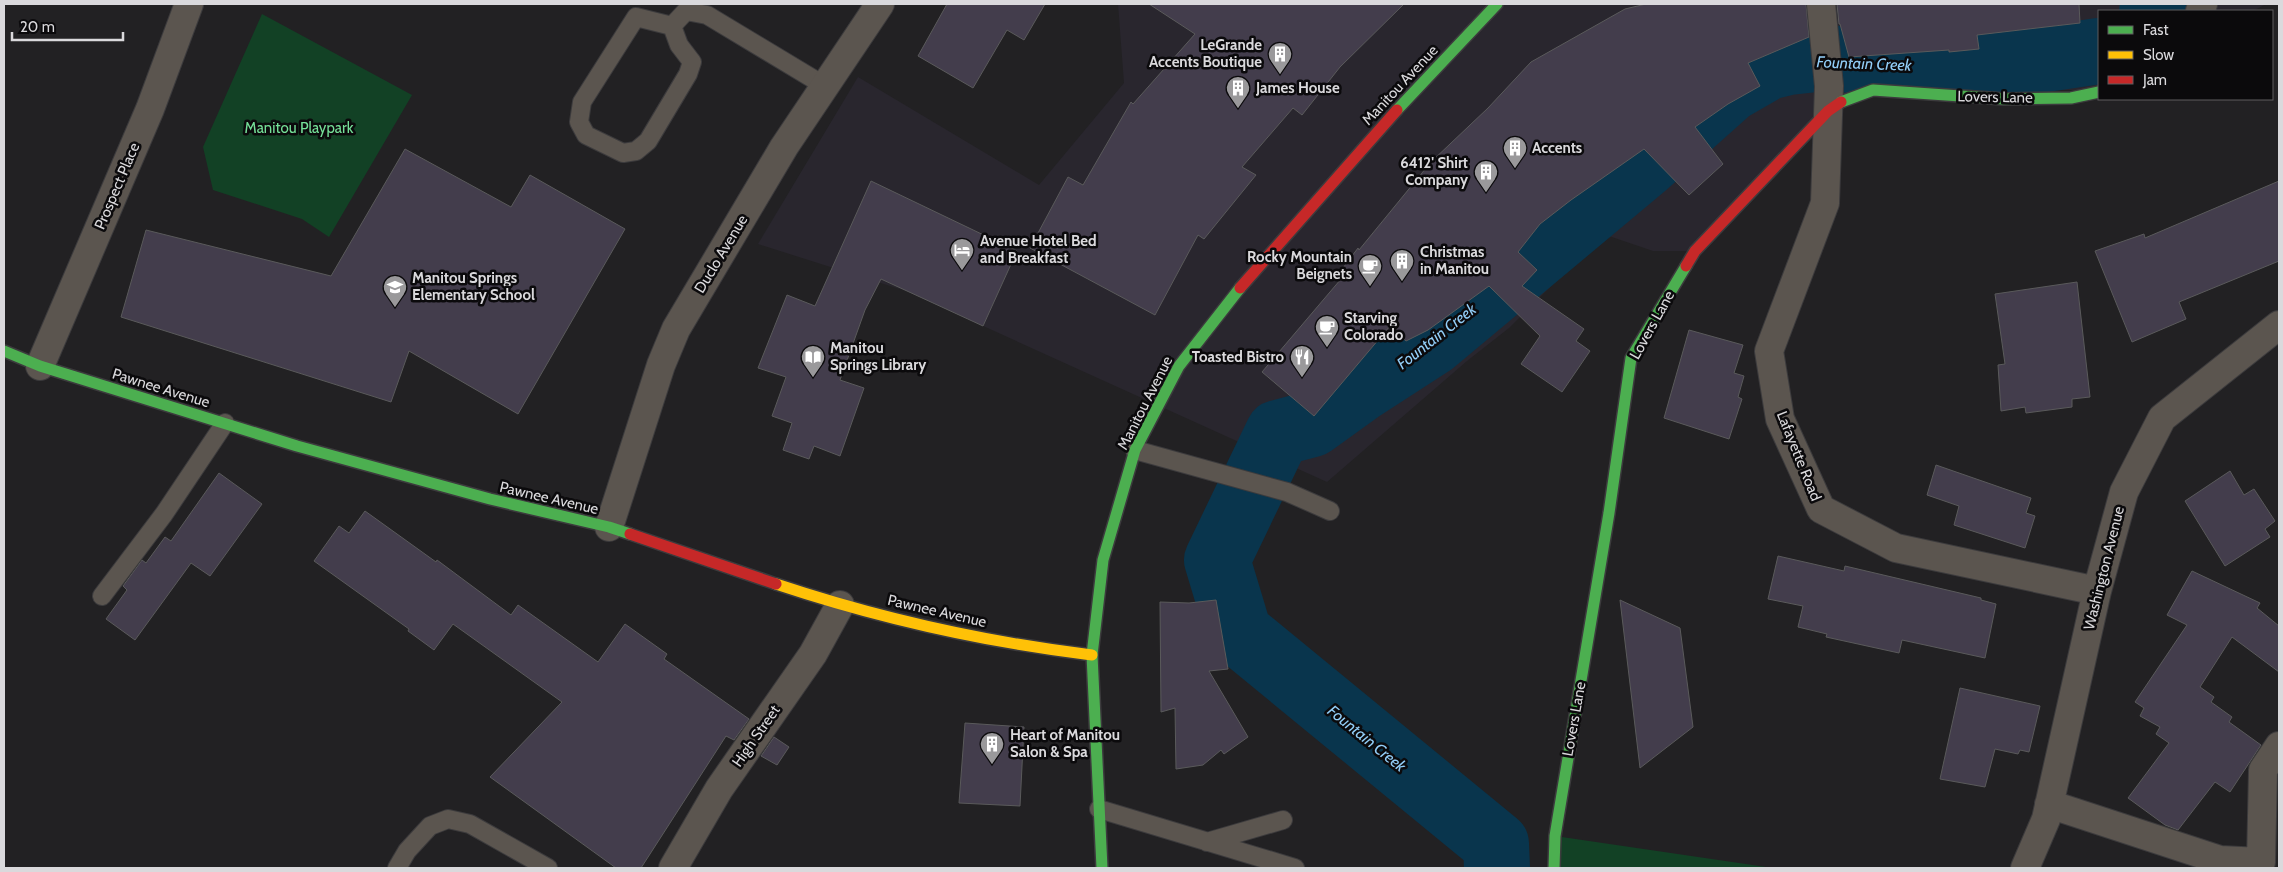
<svg xmlns="http://www.w3.org/2000/svg" width="2283" height="872" font-family="Cabin,sans-serif">
	<rect width="100%" height="100%" fill="#222123"/>
	<path fill="#29262e" d="M 1118,4 L 2266,4 L 2253,11 L 2099,11 L 2099,90 L 1873,90 L 1828,111 L 1695,251 L 1653,251 L 1603,234 L 1509,328 L 1467,361 L 1327,482 L 906,291 L 758,244 L 858,77 L 1039,185 L 1124,83 Z"/>
	<path fill="#124125" d="M 262,14 L 412,95 L 329,237 L 302,219 L 213,190 L 203,147 Z
		M 1555,836 L 1773,868 L 1554,868 Z"/>
	<g fill="none" stroke-linecap="round" stroke-linejoin="round">
		<path stroke="#09354d" stroke-width="66" d="M 2152,11 L 2155,4
			M 1497,868 L 1496,844 L 1239,633 L 1217,560 L 1278,433 L 1312,424 L 1362,388 L 1433,342 L 1646,164 L 1730,89 L 1768,67 L 1789,62 L 1826,58 L 1929,66 L 1977,64 L 2045,59 L 2099,51"/>
	</g>
	<path fill="#433d4c" stroke="#5a5a5b" d="M 947,4 L 1045,4 L 1024,40 L 1007,30 L 973,88 L 918,56 Z
		M 1149,4 L 1404,4 L 1340,67 L 1302,115 L 1293,108 L 1242,167 L 1256,175 L 1204,239 L 1198,235 L 1155,315 L 1030,248 L 1068,177 L 1083,185 L 1131,102 L 1133,104 L 1195,34 Z
		M 1646,4 L 1806,4 L 1809,37 L 1748,63 L 1760,86 L 1728,104 L 1695,127 L 1723,164 L 1689,195 L 1644,149 L 1571,200 L 1540,224 L 1518,252 L 1537,270 L 1522,286 L 1584,329 L 1576,341 L 1590,351 L 1562,392 L 1521,364 L 1540,336 L 1489,286 L 1428,330 L 1406,341 L 1390,326 L 1314,416 L 1262,372 L 1341,279 L 1337,276 L 1358,248 L 1359,250 L 1431,162 L 1488,108 L 1531,62 L 1625,9 Z
		M 1837,4 L 2079,4 L 2080,23 L 1977,35 L 1979,49 L 1949,52 L 1949,50 L 1849,57 L 1840,24 L 1839,24 Z
		M 405,149 L 511,207 L 530,175 L 625,229 L 518,414 L 409,351 L 391,402 L 121,317 L 146,230 L 331,276 Z
		M 871,181 L 1017,251 L 983,326 L 881,279 L 865,310 L 840,380 L 864,388 L 840,456 L 814,446 L 809,459 L 783,450 L 792,423 L 772,416 L 786,377 L 758,368 L 787,295 L 815,306 Z
		M 2279,181 L 2279,261 L 2179,302 L 2186,319 L 2132,342 L 2095,251 L 2144,234 L 2145,238 Z
		M 2077,282 L 2090,397 L 2072,399 L 2072,407 L 2026,413 L 2025,407 L 2001,411 L 1998,365 L 2005,364 L 1995,294 Z
		M 1689,330 L 1743,345 L 1734,373 L 1744,376 L 1738,397 L 1742,399 L 1729,439 L 1664,418 Z
		M 1936,465 L 2031,498 L 2026,513 L 2035,516 L 2025,548 L 1954,525 L 1959,506 L 1927,495 Z
		M 2230,471 L 2244,495 L 2254,489 L 2275,521 L 2265,529 L 2270,537 L 2225,566 L 2185,501 Z
		M 219,473 L 262,504 L 210,576 L 191,563 L 135,640 L 106,619 L 127,590 L 123,586 L 142,560 L 146,563 L 165,537 L 171,541 Z
		M 365,511 L 436,562 L 437,560 L 511,615 L 518,605 L 598,662 L 625,624 L 667,654 L 664,659 L 749,719 L 734,740 L 726,736 L 641,868 L 616,868 L 490,777 L 562,702 L 453,624 L 434,650 L 408,631 L 409,629 L 314,561 L 339,526 L 349,533 Z
		M 1778,556 L 1844,571 L 1845,566 L 1981,598 L 1981,600 L 1996,604 L 1985,658 L 1902,640 L 1899,653 L 1826,637 L 1827,634 L 1798,627 L 1803,606 L 1768,599 Z
		M 2192,571 L 2260,603 L 2257,608 L 2279,626 L 2279,672 L 2232,637 L 2200,687 L 2214,697 L 2211,702 L 2232,717 L 2229,722 L 2261,745 L 2230,792 L 2215,782 L 2178,830 L 2165,825 L 2128,798 L 2169,743 L 2156,734 L 2160,727 L 2140,716 L 2144,708 L 2135,702 L 2187,625 L 2167,615 Z
		M 1216,600 L 1228,669 L 1209,671 L 1248,737 L 1224,754 L 1221,750 L 1203,765 L 1176,769 L 1175,708 L 1161,712 L 1160,602 L 1189,603 Z
		M 1620,600 L 1680,628 L 1693,727 L 1640,768 Z
		M 1960,688 L 2040,706 L 2029,752 L 2020,750 L 2018,754 L 1995,749 L 1985,787 L 1940,779 Z
		M 965,723 L 1024,727 L 1020,806 L 959,803 Z
		M 774,737 L 789,747 L 777,765 L 761,756 Z"/>
	<g fill="none" stroke-linecap="round" stroke-linejoin="round">
		<g stroke="#3c3b3d" stroke-width="20">
			<path id="lane" d="M 636,17 L 672,26 L 679,45 L 692,62 L 688,74 L 648,141 L 636,151 L 623,153 L 586,135 L 579,122 L 582,102 Z
				M 672,26 L 686,11 L 707,15 L 825,86
				M 1135,450 L 1287,492 L 1330,511
				M 102,596 L 164,514 L 225,423
				M 1099,809 L 1295,868
				M 1207,842 L 1283,820
				M 397,868 L 407,851 L 430,826 L 448,819 L 470,824 L 548,868"/>
		</g>
		<g stroke="#3c3b3d" stroke-width="30">
			<path id="street" d="M 1821,4 L 1829,86 L 1825,203 L 1769,351 L 1780,419 L 1821,509 L 1896,548 L 2097,591
				M 2200,11 L 2203,4
				M 40,366 L 150,109 L 189,4
				M 609,527 L 661,365 L 676,329 L 784,147 L 880,4
				M 2049,804 L 2220,860 L 2261,862
				M 2261,862 L 2263,770 L 2279,746
				M 673,868 L 719,789 L 813,654 L 840,605
				M 2025,868 L 2046,819 L 2097,591 L 2124,492 L 2162,418 L 2279,325"/>
		</g>
		<g stroke="#3c3b3d" stroke-width="14">
			<path id="fast" d="M 1841,102 L 1873,90 L 2004,99 L 2071,98 L 2099,92
				M 1397,110 L 1497,4
				M 4,351 L 40,366 L 297,446 L 490,499 L 609,527 L 630,534
				M 1102,868 L 1092,655 L 1103,560 L 1135,450 L 1179,366 L 1240,288
				M 1554,868 L 1555,836 L 1609,513 L 1631,358 L 1686,266"/>
		</g>
		<g stroke="#3c3b3d" stroke-width="14">
			<path id="slow" d="M 776,584 C 878,618 985,642 1092,655"/>
		</g>
		<g stroke="#3c3b3d" stroke-width="14">
			<path id="jam" d="M 1686,266 L 1695,251 L 1828,111 L 1841,102
				M 1240,288 L 1397,110
				M 630,534 L 776,584"/>
		</g>
		<use href="#lane" stroke="#5b554f" stroke-width="18"/>
		<use href="#street" stroke="#5b554f" stroke-width="28"/>
		<use href="#fast" stroke="#4caf50" stroke-width="11"/>
		<use href="#slow" stroke="#ffc107" stroke-width="11"/>
		<use href="#jam" stroke="#c62828" stroke-width="11"/>
	</g>
	<defs>
		<g id="building-pin" transform="scale(1.25)"><path d="M0 17L-7.5 6A9.5 9.5 0 1 1 7.5 6Z" fill="#9a999b" stroke="#0b0a0c"/><path d="M-4-6H4V6H1V3H-1V6H-4ZM-2.5-4.3h1.7v1.8h-1.7ZM.8-4.3h1.7v1.8H.8ZM-2.5-1h1.7V.8h-1.7ZM.8-1h1.7V.8H.8Z" fill="#fff"/></g>
		<g id="hotel-pin" transform="scale(1.25)"><path d="M0 17L-7.5 6A9.5 9.5 0 1 1 7.5 6Z" fill="#9a999b" stroke="#0b0a0c"/><path d="M-6-4.5h1.5V1H6V5H4.5V3h-9V5H-6ZM-4 0a1.8 1.8 0 1 1 3.6 0ZM.5 0V-2.5h3Q6-2.5 6 0Z" fill="#fff"/></g>
		<g id="cafe-pin" transform="scale(1.25)"><path d="M0 17L-7.5 6A9.5 9.5 0 1 1 7.5 6Z" fill="#9a999b" stroke="#0b0a0c"/><path d="M-5.5-4.5H6V0H3Q3 3.5 0 3.5H-2.5Q-5.5 3.5-5.5 0ZM3-3.2v2h1.7v-2ZM-6 4.5H4V6H-6Z" fill="#fff"/></g>
		<g id="school-pin" transform="scale(1.25)"><path d="M0 17L-7.5 6A9.5 9.5 0 1 1 7.5 6Z" fill="#9a999b" stroke="#0b0a0c"/><path d="M0-5L7-2L0 1L-7-2ZM-4 1L0 2.5L4 1V4Q0 6-4 4Z" fill="#fff"/></g>
		<g id="library-pin" transform="scale(1.25)"><path d="M0 17L-7.5 6A9.5 9.5 0 1 1 7.5 6Z" fill="#9a999b" stroke="#0b0a0c"/><path d="M-6-4Q-3-5.5-.7-3.5V5Q-3 3-6 4ZM6-4Q3-5.5 .7-3.5V5Q3 3 6 4Z" fill="#fff"/></g>
		<g id="restaurant-pin" transform="scale(1.25)"><path d="M0 17L-7.5 6A9.5 9.5 0 1 1 7.5 6Z" fill="#9a999b" stroke="#0b0a0c"/><path d="M-5-6h1v4h1v-4h1v4h1v-4h1v5L-1.5 .5V6h-2V.5L-5-1ZM5-6V6H3V1.5H1.5Q1.5-4 5-6Z" fill="#fff"/></g>
	</defs>
	<g fill-rule="evenodd">
		<use href="#building-pin" x="1280" y="54"/>
		<use href="#building-pin" x="1238" y="88"/>
		<use href="#building-pin" x="1515" y="148"/>
		<use href="#building-pin" x="1486" y="172"/>
		<use href="#hotel-pin" x="962" y="250"/>
		<use href="#building-pin" x="1402" y="261"/>
		<use href="#cafe-pin" x="1370" y="266"/>
		<use href="#school-pin" x="395" y="287"/>
		<use href="#cafe-pin" x="1327" y="327"/>
		<use href="#library-pin" x="813" y="357"/>
		<use href="#restaurant-pin" x="1302" y="357"/>
		<use href="#building-pin" x="992" y="744"/>
	</g>
	<g text-anchor="middle" stroke-width="5" stroke-linejoin="round" paint-order="stroke">
		<g font-size="15" font-weight="bold" fill="#dad9dc" stroke="#0b0a0c" text-anchor="start">
			<text x="1262" y="50" text-anchor="end">LeGrande<tspan x="1262" dy="17">Accents Boutique</tspan></text>
			<text x="1256" y="93">James House</text>
			<text x="1532" y="153">Accents</text>
			<text x="1468" y="168" text-anchor="end">6412' Shirt<tspan x="1468" dy="17">Company</tspan></text>
			<text x="980" y="246">Avenue Hotel Bed<tspan x="980" dy="17">and Breakfast</tspan></text>
			<text x="1420" y="257">Christmas<tspan x="1420" dy="17">in Manitou</tspan></text>
			<text x="1352" y="262" text-anchor="end">Rocky Mountain<tspan x="1352" dy="17">Beignets</tspan></text>
			<text x="412" y="283">Manitou Springs<tspan x="412" dy="17">Elementary School</tspan></text>
			<text x="1344" y="323">Starving<tspan x="1344" dy="17">Colorado</tspan></text>
			<text x="830" y="353">Manitou<tspan x="830" dy="17">Springs Library</tspan></text>
			<text x="1284" y="362" text-anchor="end">Toasted Bistro</text>
			<text x="1010" y="740">Heart of Manitou<tspan x="1010" dy="17">Salon &amp; Spa</tspan></text>
		</g>
		<g font-size="15" fill="#dad9dc" stroke="#0b0a0c">
			<text transform="translate(1400 85) rotate(-47)" y="5">Manitou Avenue</text>
			<text transform="translate(1995 97) rotate(1)" y="5">Lovers Lane</text>
			<text transform="translate(117 186) rotate(-67)" y="5">Prospect Place</text>
			<text transform="translate(721 254) rotate(-59)" y="5">Duclo Avenue</text>
			<text transform="translate(1652 325) rotate(-61)" y="5">Lovers Lane</text>
			<text transform="translate(161 388) rotate(17)" y="5">Pawnee Avenue</text>
			<text transform="translate(1145 403) rotate(-63)" y="5">Manitou Avenue</text>
			<text transform="translate(1799 456) rotate(68)" y="5">Lafayette Road</text>
			<text transform="translate(549 498) rotate(13)" y="5">Pawnee Avenue</text>
			<text transform="translate(2104 568) rotate(-76)" y="5">Washington Avenue</text>
			<text transform="translate(937 611) rotate(13)" y="5">Pawnee Avenue</text>
			<text transform="translate(1574 719) rotate(-80)" y="5">Lovers Lane</text>
			<text transform="translate(756 736) rotate(-55)" y="5">High Street</text>
		</g>
		<g font-size="15" fill="#75e098" stroke="#0b0a0c">
			<text x="299" y="133">Manitou Playpark</text>
		</g>
		<g font-size="16" font-style="italic" fill="#92cef8" stroke="#0b0a0c">
			<text transform="translate(1864 63) rotate(2)" y="6">Fountain Creek</text>
			<text transform="translate(1436 336) rotate(-38)" y="6">Fountain Creek</text>
			<text transform="translate(1367 738) rotate(39)" y="6">Fountain Creek</text>
		</g>
	</g>
	<rect width="2283" height="872" fill="none" stroke="#dad9dc" stroke-width="10"/>
	<rect x="2098" y="10" width="175" height="90" fill="#0b0a0c" stroke="#5e5d5f"/>
	<rect x="2108" y="26" width="25" height="8" fill="#4caf50" stroke="#5e5d5f"/>
	<text x="2143" y="35" font-size="15" fill="#dad9dc">Fast</text>
	<rect x="2108" y="51" width="25" height="8" fill="#ffc107" stroke="#5e5d5f"/>
	<text x="2143" y="60" font-size="15" fill="#dad9dc">Slow</text>
	<rect x="2108" y="76" width="25" height="8" fill="#c62828" stroke="#5e5d5f"/>
	<text x="2143" y="85" font-size="15" fill="#dad9dc">Jam</text>
	<path d="M12 32v8h111v-8" fill="none" stroke="#dad9dc" stroke-width="2.5"/>
	<text x="20" y="32" font-size="15" fill="#dad9dc" stroke="#0b0a0c" stroke-width="4" paint-order="stroke">20 m</text>
</svg>
